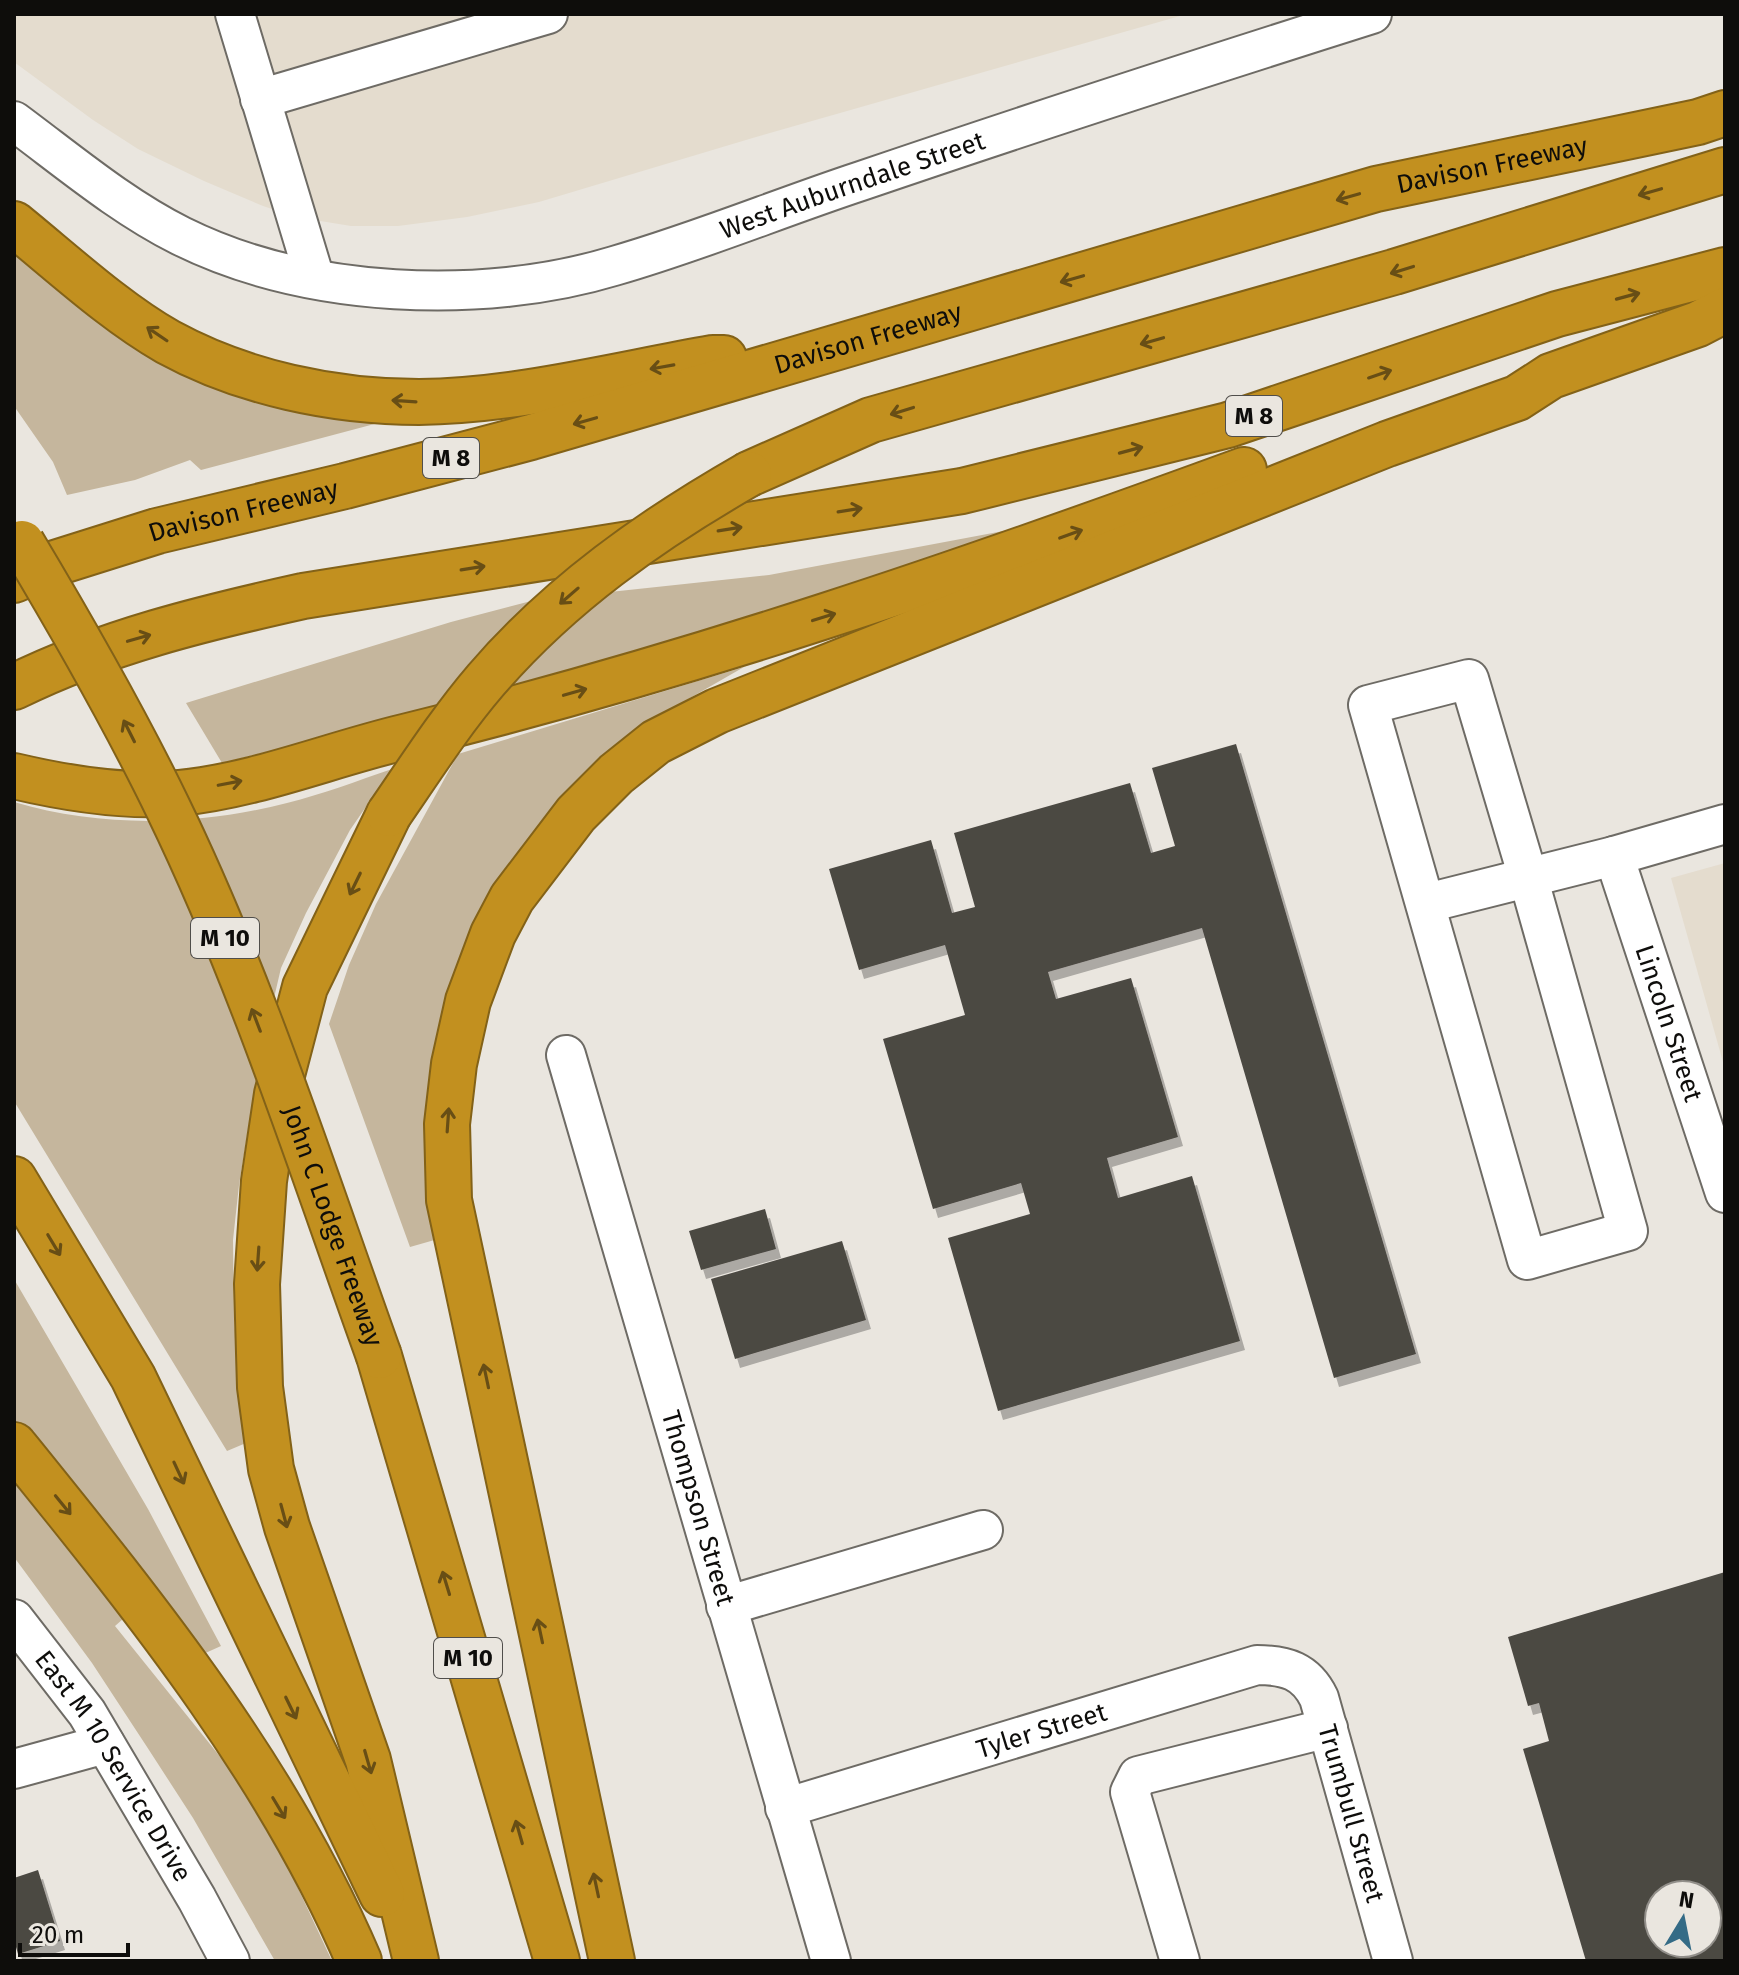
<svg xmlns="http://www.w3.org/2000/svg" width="1739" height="1975" font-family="'Fira Sans',sans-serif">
	<defs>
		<filter id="shadow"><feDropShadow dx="5" dy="9" stdDeviation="0" flood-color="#0004"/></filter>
	</defs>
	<rect width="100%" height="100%" fill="#eae6df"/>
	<path fill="#e4dcce" d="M 14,14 L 1187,14 L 756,137 L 539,202 L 467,217 L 398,226 L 351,226 L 296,217 L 263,206 L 204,181 L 138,149 L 93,120 L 14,62 Z
		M 1725,863 L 1725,1069 L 1671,878 Z"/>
	<path fill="#c5b69d" d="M 14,243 L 382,422 L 201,470 L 190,460 L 135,480 L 67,495 L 53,462 L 14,406 Z
		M 1020,528 L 877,584 L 412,716 L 222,763 L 186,703 L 451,622 L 535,600 L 769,575 Z
		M 744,667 L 683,702 L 611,753 L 457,976 L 437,1035 L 434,1086 L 438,1239 L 410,1247 L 329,1024 L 349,965 L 376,904 L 458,754 Z
		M 392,769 L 350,830 L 306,913 L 281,968 L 259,1062 L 239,1185 L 233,1240 L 234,1321 L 246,1443 L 227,1451 L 14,1101 L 14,802 C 102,828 198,826 287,803 C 323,794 357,781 392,769 Z
		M 14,1279 L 148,1509 L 221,1646 L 201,1655 L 14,1420 Z
		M 14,1483 L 123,1619 L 115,1626 L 230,1769 L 290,1871 L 332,1961 L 275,1961 L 193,1818 L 149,1750 L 92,1663 L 14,1557 Z"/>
	<path fill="#4c4943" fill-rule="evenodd" filter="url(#shadow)" d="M 1236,744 L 1416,1354 L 1334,1378 L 1202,928 L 1048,972 L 1056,999 L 1131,978 L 1178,1137 L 1107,1158 L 1118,1198 L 1192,1176 L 1240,1341 L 998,1411 L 948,1238 L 1030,1214 L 1021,1183 L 933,1209 L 883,1039 L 965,1015 L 945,945 L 859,970 L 829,869 L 931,840 L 952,913 L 975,907 L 954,833 L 1130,783 L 1151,853 L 1175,846 L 1152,768 Z
		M 765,1209 L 776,1249 L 701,1270 L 689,1231 Z
		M 842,1241 L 866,1320 L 735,1359 L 711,1279 Z
		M 1725,1572 L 1725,1961 L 1586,1961 L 1523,1749 L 1549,1741 L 1539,1703 L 1528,1706 L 1508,1637 ZM 1659,1895 L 1707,1895 L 1707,1943 L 1659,1943 Z
		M 38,1870 L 60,1941 L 18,1954 L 14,1940 L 14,1878 Z"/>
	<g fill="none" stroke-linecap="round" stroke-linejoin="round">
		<g stroke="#6e6b65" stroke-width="42">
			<g id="minor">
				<path d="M 235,14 L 315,279"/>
				<path d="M 260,99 L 548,14"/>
				<path id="s1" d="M 14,121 C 68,161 121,206 181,236 C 306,298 482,306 614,266 C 698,242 779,208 861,181 C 1031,123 1201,68 1372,14"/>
				<path d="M 1469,679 L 1528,877 L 1628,1231 L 1527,1260 L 1368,705 Z"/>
				<path id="s2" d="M 1614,856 L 1725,1193"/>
				<path d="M 1427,903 L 1614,856 L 1725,824"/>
				<path id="s3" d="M 566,1055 L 831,1961"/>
				<path d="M 726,1606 L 983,1530"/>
				<path id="s4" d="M 14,1619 L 87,1713 L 197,1899 L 230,1961"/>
				<path d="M 14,1769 L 105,1744"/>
				<path id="s5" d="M 785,1808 L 1257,1665 C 1286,1665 1306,1671 1319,1698 L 1393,1961"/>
				<path d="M 1180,1961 L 1130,1792 L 1138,1776 L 1328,1728"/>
			</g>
		</g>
		<g stroke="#836218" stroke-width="48">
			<g id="highway">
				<path d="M 14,224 C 62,263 115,312 168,342 C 243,383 334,402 419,402 C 517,401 616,375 713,358 L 724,358"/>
				<path d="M 749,474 L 871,420 L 1394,272 L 1725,170"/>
				<path id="s6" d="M 14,580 L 49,565 L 157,531 L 345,486 L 531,437 L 1376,189 L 1698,122 L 1725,113"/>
				<path d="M 14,687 C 105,642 204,618 303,596 L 962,491 L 1228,425 L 1557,314 L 1725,270"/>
				<path d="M 14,776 C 65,788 127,798 180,793 C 257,785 329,755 404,737 C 690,667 968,571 1244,470"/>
				<path d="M 389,814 L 305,987 L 277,1094 L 264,1181 L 257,1284 L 260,1387 L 271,1469 L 287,1527 L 368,1760 L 416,1961"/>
				<path d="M 14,1179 L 133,1377 L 382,1894"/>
				<path d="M 379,1356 L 557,1961"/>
				<path d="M 14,1445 C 144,1606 277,1769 359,1961"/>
				<path d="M 612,1961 L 449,1200 L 447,1124 L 454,1064 L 468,1001 L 493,934 L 512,898 L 576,814 L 616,774 L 656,742 L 717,711 L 1387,444 L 1517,398 L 1551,376 L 1698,324 L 1725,310"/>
			</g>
		</g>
		<use href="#minor" stroke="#fff" stroke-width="38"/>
		<use href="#highway" stroke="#c2901f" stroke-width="44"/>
		<g stroke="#836218" stroke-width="48" stroke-linecap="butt">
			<g id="highway-bridge">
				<path id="s7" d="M 22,543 C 74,630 124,717 168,808 C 253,983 313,1173 379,1356"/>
				<path d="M 389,814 C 420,769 450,722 486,680 C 560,594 651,530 749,474"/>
			</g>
		</g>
		<use href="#highway-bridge" stroke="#c2901f" stroke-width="44"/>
	</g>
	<defs><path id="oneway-shaft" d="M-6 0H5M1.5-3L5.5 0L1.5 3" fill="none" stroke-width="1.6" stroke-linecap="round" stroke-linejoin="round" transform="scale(2)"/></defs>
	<g stroke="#684e15">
		<use href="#oneway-shaft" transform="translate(1650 192) rotate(164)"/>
		<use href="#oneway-shaft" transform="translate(1348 197) rotate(164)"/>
		<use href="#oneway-shaft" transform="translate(1402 270) rotate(163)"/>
		<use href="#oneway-shaft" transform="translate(1072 279) rotate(164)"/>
		<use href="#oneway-shaft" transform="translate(1628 296) rotate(-15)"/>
		<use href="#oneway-shaft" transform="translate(157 334) rotate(-146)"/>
		<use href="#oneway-shaft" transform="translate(1152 341) rotate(164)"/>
		<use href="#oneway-shaft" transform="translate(662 367) rotate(170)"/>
		<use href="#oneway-shaft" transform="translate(1380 374) rotate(-19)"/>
		<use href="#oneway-shaft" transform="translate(404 401) rotate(-176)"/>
		<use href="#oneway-shaft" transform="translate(902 411) rotate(163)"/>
		<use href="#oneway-shaft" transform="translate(585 421) rotate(164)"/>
		<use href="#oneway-shaft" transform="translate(1131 450) rotate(-15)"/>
		<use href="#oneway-shaft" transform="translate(850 510) rotate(-9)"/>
		<use href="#oneway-shaft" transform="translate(730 529) rotate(-9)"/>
		<use href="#oneway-shaft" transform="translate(1071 534) rotate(-20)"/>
		<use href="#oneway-shaft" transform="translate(473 568) rotate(-9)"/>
		<use href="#oneway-shaft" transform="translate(569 596) rotate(139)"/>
		<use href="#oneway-shaft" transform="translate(824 617) rotate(-17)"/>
		<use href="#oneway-shaft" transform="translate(139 638) rotate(-16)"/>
		<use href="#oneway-shaft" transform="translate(575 692) rotate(-16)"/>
		<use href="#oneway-shaft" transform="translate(129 731) rotate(-117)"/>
		<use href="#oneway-shaft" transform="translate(230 783) rotate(-11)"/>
		<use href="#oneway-shaft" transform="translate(355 884) rotate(116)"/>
		<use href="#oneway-shaft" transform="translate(256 1020) rotate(-111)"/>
		<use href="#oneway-shaft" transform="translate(448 1120) rotate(-86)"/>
		<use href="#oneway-shaft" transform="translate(54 1245) rotate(59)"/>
		<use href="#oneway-shaft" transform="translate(258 1259) rotate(94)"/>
		<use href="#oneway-shaft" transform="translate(486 1376) rotate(-102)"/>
		<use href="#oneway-shaft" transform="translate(179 1473) rotate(65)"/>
		<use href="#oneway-shaft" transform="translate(63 1505) rotate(51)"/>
		<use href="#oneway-shaft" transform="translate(284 1516) rotate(75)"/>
		<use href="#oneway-shaft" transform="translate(446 1583) rotate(-107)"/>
		<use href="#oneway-shaft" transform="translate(540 1631) rotate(-102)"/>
		<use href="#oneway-shaft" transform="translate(291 1708) rotate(64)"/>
		<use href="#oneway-shaft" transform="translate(368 1762) rotate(74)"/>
		<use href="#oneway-shaft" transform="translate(279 1808) rotate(59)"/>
		<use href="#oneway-shaft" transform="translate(519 1832) rotate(-106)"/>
		<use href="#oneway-shaft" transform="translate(596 1885) rotate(-102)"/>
	</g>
	<g text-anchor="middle" stroke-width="8" stroke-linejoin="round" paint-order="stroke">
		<g fill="#eae6df" stroke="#504e4b" stroke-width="2">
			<rect x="1226" y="396" width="56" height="40" rx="6"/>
			<rect x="423" y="438" width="56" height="40" rx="6"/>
			<rect x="191" y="918" width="68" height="40" rx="6"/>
			<rect x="434" y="1638" width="68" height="40" rx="6"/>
		</g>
		<g font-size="24" font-weight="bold" fill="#0e0d0b">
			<text x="1254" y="424">M 8</text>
			<text x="451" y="466">M 8</text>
			<text x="225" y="946">M 10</text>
			<text x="468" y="1666">M 10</text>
		</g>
		<g font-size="26" fill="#0e0d0b" stroke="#eae6df">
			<text dy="9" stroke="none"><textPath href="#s6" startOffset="1536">Davison Freeway</textPath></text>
			<text dy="9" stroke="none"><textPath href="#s1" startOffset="898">West Auburndale Street</textPath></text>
			<text dy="9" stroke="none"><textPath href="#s6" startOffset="888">Davison Freeway</textPath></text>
			<text dy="9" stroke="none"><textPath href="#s6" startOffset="240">Davison Freeway</textPath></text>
			<text dy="9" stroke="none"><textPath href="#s2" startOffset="176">Lincoln Street</textPath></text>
			<text dy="9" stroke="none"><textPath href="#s7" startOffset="752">John C Lodge Freeway</textPath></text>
			<text dy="9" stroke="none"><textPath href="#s3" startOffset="472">Thompson Street</textPath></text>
			<text dy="9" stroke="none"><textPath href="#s5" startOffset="268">Tyler Street</textPath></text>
			<text dy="9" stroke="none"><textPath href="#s4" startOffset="178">East M 10 Service Drive</textPath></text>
			<text dy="9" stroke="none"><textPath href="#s5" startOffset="688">Trumbull Street</textPath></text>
		</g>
	</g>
	<rect width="1739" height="1975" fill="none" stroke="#0e0d0b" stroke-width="32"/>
	<g transform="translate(1683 1919) rotate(10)"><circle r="38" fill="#eae6df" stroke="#928f8a" stroke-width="2"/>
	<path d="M0-6L14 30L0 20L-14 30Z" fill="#346b86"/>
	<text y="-12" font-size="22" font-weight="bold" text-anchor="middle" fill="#0e0d0b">N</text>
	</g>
	<path d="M20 1943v12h108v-12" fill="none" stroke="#0e0d0b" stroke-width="4"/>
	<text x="32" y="1943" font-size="24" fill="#0e0d0b" stroke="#eae6df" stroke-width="6" paint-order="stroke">20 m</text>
</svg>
